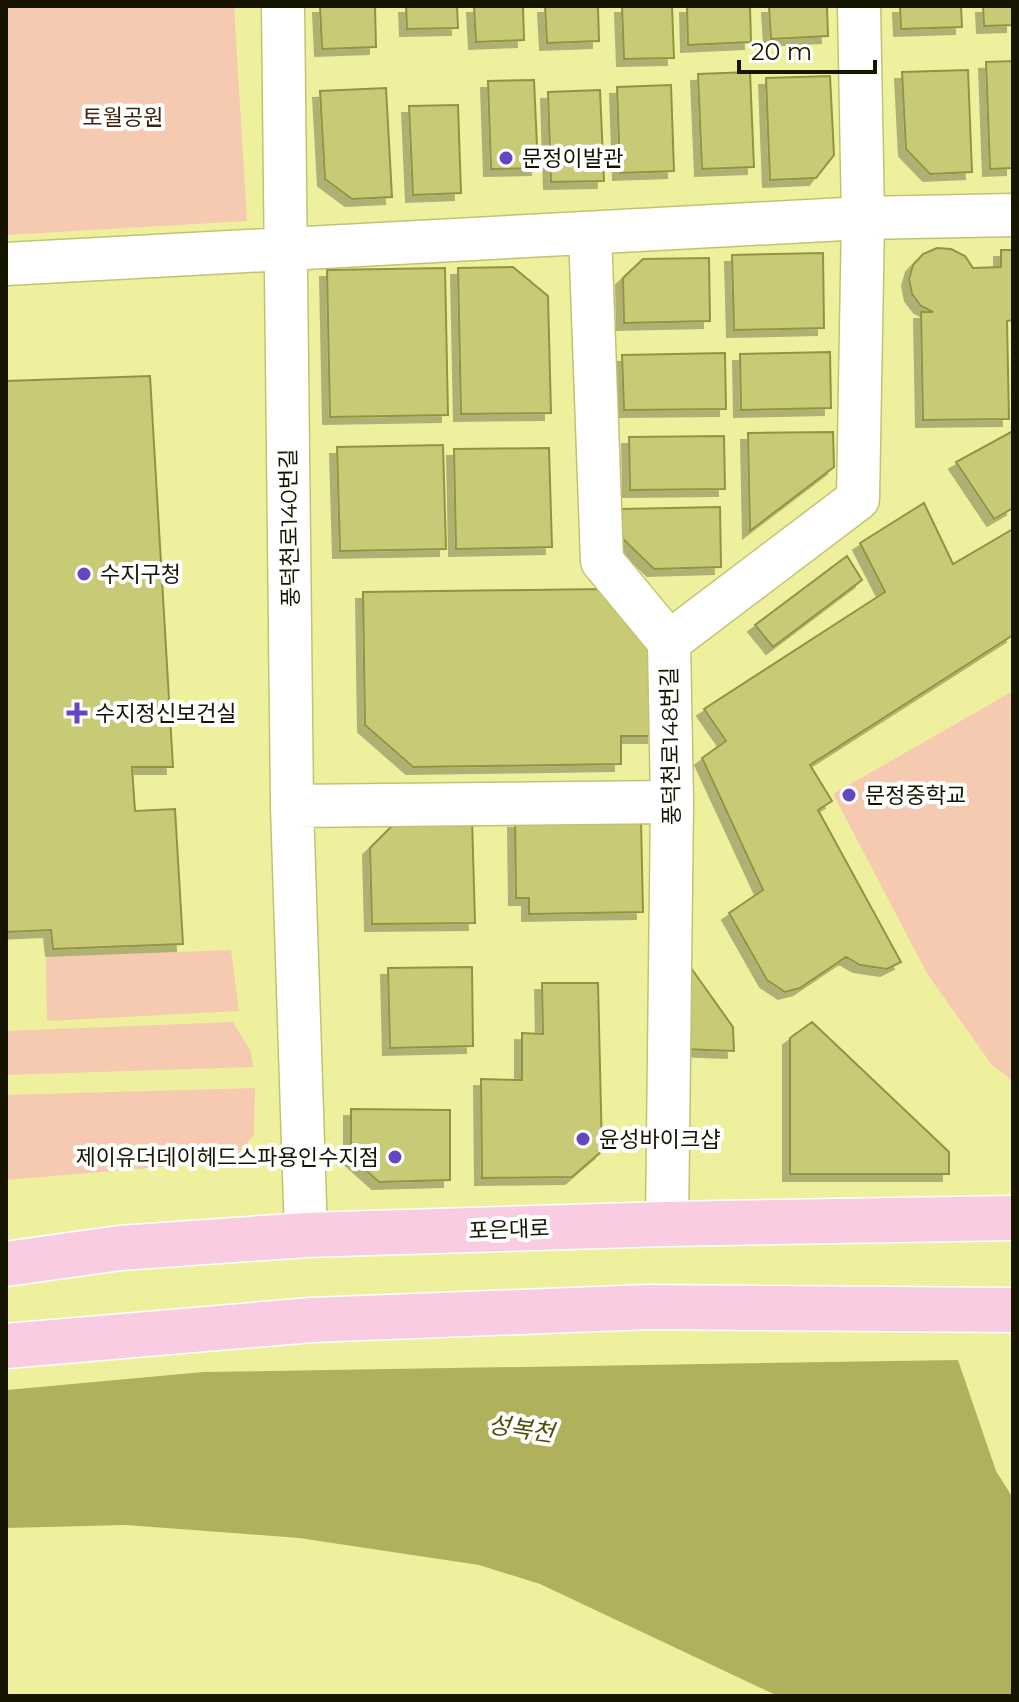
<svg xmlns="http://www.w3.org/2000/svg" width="1019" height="1702" font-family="Montserrat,'Noto Sans KR',sans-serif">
	<defs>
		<filter id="shadow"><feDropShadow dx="-7" dy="7" stdDeviation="0" flood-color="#0004"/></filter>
	</defs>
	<rect width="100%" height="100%" fill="#eff09e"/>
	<path fill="#f6c9b1" d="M 6,6 L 234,6 L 247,221 L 6,235 Z
		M 1013,691 L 1013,1081 L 992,1065 L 928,975 L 833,794 Z
		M 231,950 L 239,1011 L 47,1021 L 46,957 Z
		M 233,1022 L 251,1052 L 253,1067 L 6,1075 L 6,1031 Z
		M 255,1088 L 254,1135 L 232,1161 L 6,1180 L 6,1095 Z"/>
	<path fill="#b1b15b" d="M 958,1360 L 996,1471 L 1013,1498 L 1013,1696 L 778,1696 L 540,1584 L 479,1565 L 299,1538 L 126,1525 L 6,1528 L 7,1390 L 203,1372 Z"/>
	<path fill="#c9ca74" stroke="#939443" stroke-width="2" filter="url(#shadow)" d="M 320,6 L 375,6 L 376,47 L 322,49 Z
		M 406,6 L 457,6 L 458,28 L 407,29 Z
		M 474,6 L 523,6 L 524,40 L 476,42 Z
		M 545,6 L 598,6 L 599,41 L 547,43 Z
		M 622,6 L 672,6 L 674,58 L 624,59 Z
		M 687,6 L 750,6 L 751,42 L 688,45 Z
		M 769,6 L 827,6 L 828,36 L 771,39 Z
		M 900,6 L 961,6 L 962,27 L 901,29 Z
		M 983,6 L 1013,6 L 1013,25 L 984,26 Z
		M 1013,61 L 1013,168 L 990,169 L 986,62 Z
		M 968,70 L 972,172 L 930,174 L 906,149 L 902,72 Z
		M 750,72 L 754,167 L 702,169 L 698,74 Z
		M 830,76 L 834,155 L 816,178 L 770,180 L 766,78 Z
		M 534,80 L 538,168 L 491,169 L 488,81 Z
		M 671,85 L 674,171 L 620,173 L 617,87 Z
		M 386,88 L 392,197 L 352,199 L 325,179 L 320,91 Z
		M 600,90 L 604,181 L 551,182 L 548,92 Z
		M 458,105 L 461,193 L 413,195 L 409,106 Z
		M 937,248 L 951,249 L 965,256 L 973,268 L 1001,267 L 1001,250 L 1013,250 L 1013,320 L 1007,321 L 1009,419 L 923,420 L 921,312 L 933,312 L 921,306 L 912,294 L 909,279 L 913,265 L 923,254 Z
		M 823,253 L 824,328 L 734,330 L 732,255 Z
		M 709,258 L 710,321 L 624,323 L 623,278 L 643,259 Z
		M 513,267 L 548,296 L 551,413 L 461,414 L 458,268 Z
		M 445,268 L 448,415 L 330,417 L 327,270 Z
		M 830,352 L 831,408 L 741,410 L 740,354 Z
		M 725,353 L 726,409 L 624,410 L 622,355 Z
		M 150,376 L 173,767 L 132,767 L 135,811 L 175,809 L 183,944 L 53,949 L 51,930 L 6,932 L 6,381 Z
		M 1013,431 L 1013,508 L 994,519 L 956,462 Z
		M 833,432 L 834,467 L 750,531 L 748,433 Z
		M 724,436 L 725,489 L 630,490 L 629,437 Z
		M 443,445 L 446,549 L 340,551 L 337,447 Z
		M 549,448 L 552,547 L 456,549 L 454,449 Z
		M 924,503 L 953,564 L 1013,529 L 1013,635 L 810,765 L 832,801 L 818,810 L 901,962 L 887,969 L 860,965 L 846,957 L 800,988 L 785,992 L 767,980 L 729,913 L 763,890 L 702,758 L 726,741 L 704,709 L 885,592 L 860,543 Z
		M 720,507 L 721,567 L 654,569 L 621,537 L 620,509 Z
		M 847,556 L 862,580 L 773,647 L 755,625 Z
		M 604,589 L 652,631 L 654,736 L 621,736 L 621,764 L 413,767 L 365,725 L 363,592 Z
		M 472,818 L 475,923 L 372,924 L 370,848 L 398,820 Z
		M 641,820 L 643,912 L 529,914 L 529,898 L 516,898 L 515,821 Z
		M 676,947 L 733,1027 L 734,1051 L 683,1049 Z
		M 472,967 L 473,1046 L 390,1048 L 388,968 Z
		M 542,983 L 598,983 L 602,1151 L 572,1177 L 482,1178 L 481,1079 L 522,1080 L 522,1033 L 543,1034 Z
		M 812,1022 L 949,1152 L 949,1174 L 790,1174 L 790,1038 Z
		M 351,1109 L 450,1110 L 450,1180 L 379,1182 L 351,1157 Z"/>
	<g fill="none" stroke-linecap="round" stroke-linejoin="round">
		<g stroke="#c2c372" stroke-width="45">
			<path id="minor" d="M 283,6 L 292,806 L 306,1235
				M 590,233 L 602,561 L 669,642
				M 6,264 L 863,218 L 1013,215
				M 292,806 L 672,802
				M 667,1224 L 672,802 L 669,642 L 858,499 L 863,218 L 859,6"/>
		</g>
		<g stroke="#fff" stroke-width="47">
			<path id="primary" d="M 6,1264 L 120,1248 L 306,1235 L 667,1224 L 1013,1218
				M 6,1346 L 312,1320 L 648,1307 L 1013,1310"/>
		</g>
		<use href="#minor" stroke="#fff" stroke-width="42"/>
		<use href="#primary" stroke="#facce2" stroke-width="44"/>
	</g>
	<g fill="#6447c0" stroke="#fff" stroke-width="3">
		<circle cx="506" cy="158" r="8"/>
		<circle cx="84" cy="574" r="8"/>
		<path d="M73 701h8v8h8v8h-8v8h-8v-8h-8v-8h8z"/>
		<circle cx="849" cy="795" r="8"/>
		<circle cx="583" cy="1139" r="8"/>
		<circle cx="395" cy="1157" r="8"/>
	</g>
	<g text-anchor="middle" stroke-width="8" stroke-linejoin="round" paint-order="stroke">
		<g font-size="22" fill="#422311" stroke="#fff">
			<text x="123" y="125">토월공원</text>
		</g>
		<g font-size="22" fill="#161500" stroke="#fff" text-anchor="start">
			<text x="522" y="166">문정이발관</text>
			<text x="100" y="582">수지구청</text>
			<text x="95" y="721">수지정신보건실</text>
			<text x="865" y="803">문정중학교</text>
			<text x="599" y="1147">윤성바이크샵</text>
			<text x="379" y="1165" text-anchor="end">제이유더데이헤드스파용인수지점</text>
		</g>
		<g font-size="22" fill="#161500" stroke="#fff">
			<text transform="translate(289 528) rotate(-91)" y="8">풍덕천로140번길</text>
			<text transform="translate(670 746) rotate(-91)" y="8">풍덕천로148번길</text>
			<text transform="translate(509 1229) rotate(-2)" y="8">포은대로</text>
		</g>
		<g font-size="24" font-style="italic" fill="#4d4d08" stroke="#fff">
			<text transform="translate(521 1429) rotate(8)" y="8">성복천</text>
		</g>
	</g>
	<rect width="1019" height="1702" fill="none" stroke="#161500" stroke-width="16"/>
	<path d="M739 60v12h136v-12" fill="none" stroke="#161500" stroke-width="4"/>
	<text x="751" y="60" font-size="24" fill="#161500" stroke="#ffffff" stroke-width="6" paint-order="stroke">20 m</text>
</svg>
